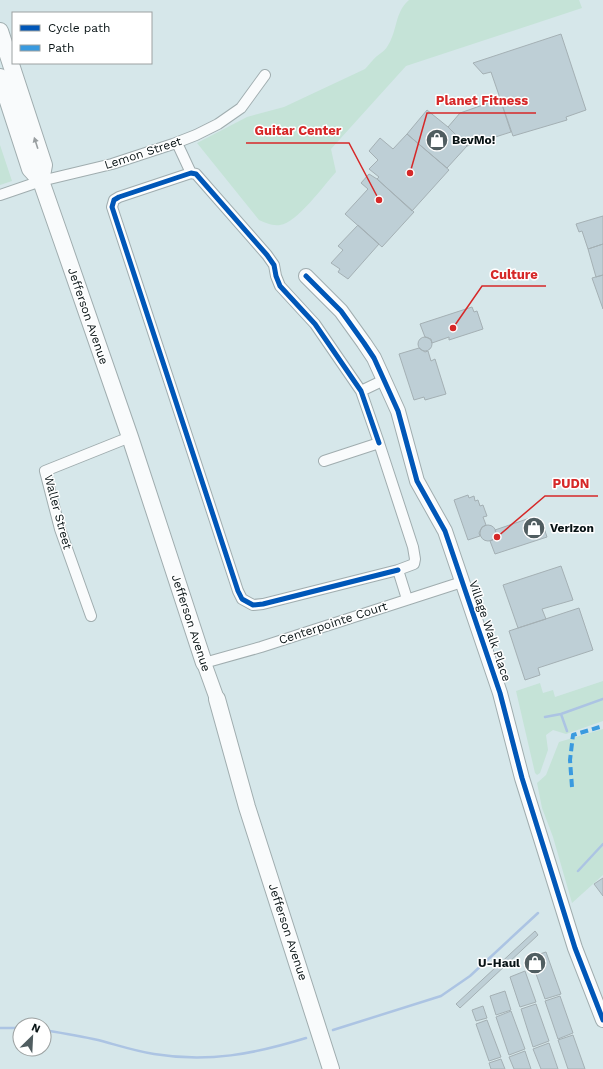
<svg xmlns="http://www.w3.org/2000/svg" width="603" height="1069" font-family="'Work Sans',sans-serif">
	<rect width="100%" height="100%" fill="#d6e7ea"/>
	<path fill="#c5e3d7" d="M 409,0 L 579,0 L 582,8 L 406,66 L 331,149 L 336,172 C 324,185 297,223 280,225 C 272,226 266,223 259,220 L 197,143 L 247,117 L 284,107 L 365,69 C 368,66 370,63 373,60 C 377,55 384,52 387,47 C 398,31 394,13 409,0 Z
		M 0,145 L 12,181 L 0,185 Z
		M 603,681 L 603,721 L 566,734 L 553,730 L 546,735 L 548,750 L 540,773 L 537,775 L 535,773 L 516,691 L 540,683 L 543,693 L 553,690 L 555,697 Z
		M 603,729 L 603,875 L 572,903 L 553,837 L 542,808 L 537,783 L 546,775 L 559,742 Z"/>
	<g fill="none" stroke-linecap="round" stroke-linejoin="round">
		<path stroke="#acc4e3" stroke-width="2.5" d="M 561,714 L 567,731
			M 545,717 L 561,714 L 603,699
			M 578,871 L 603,844
			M 0,1028 L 20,1028
			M 44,1030 C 62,1033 80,1036 98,1040 C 117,1045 135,1051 154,1054 C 208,1063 254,1054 306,1038
			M 333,1030 L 441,996 L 470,976 L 538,913"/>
	</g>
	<path fill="#becfd6" stroke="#a4b0b4" d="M 561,34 L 586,110 L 566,117 L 567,120 L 513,136 L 491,72 L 483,74 L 473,63 Z
		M 500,99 L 511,132 L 467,146 L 448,127 L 460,113 Z
		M 427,110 L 448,127 L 467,146 L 447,168 L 407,134 Z
		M 407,134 L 449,170 L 412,211 L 377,179 L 379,177 L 369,169 L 378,160 L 369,151 L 380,138 L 393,149 Z
		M 369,174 L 377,179 L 414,212 L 382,247 L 345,214 L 368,189 L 361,183 Z
		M 603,216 L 603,244 L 588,249 L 582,231 L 579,232 L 576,224 Z
		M 358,225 L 379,244 L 348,279 L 338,272 L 340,269 L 331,263 L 343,250 L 338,246 Z
		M 603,244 L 603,275 L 596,277 L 588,249 Z
		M 603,275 L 603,309 L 592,278 Z
		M 472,307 L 474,312 L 477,311 L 483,329 L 449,340 L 449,337 L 432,343 L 431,339 L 425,337 L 420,324 Z
		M418 344a7 7 0 1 1 14 0a7 7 0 1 1-14 0Z
		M 419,348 L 425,352 L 428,351 L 431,361 L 435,359 L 446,394 L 425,400 L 424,397 L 414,400 L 399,354 Z
		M 468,495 L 469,498 L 474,496 L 475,501 L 478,500 L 480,506 L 483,505 L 487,516 L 483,517 L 486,525 L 482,527 L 479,533 L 480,536 L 468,540 L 454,500 Z
		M 530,518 L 531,520 L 537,518 L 541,529 L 544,528 L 547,537 L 495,554 L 490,541 L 493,540 L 496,534 L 495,530 Z
		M480 533a8 8 0 1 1 16 0a8 8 0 1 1-16 0Z
		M 561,566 L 573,600 L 542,609 L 546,619 L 518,628 L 503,585 Z
		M 579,608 L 593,650 L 538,668 L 540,675 L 525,680 L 509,631 Z
		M 603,878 L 603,896 L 594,884 Z
		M 535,931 L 538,935 L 460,1008 L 456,1004 Z
		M 546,952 L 561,994 L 545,999 L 530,957 Z
		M 525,971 L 536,1002 L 520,1007 L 510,977 Z
		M 505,991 L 511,1010 L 496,1015 L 490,996 Z
		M 560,996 L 573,1033 L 558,1039 L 545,1001 Z
		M 536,1004 L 549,1041 L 533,1047 L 521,1009 Z
		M 483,1006 L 487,1018 L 476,1021 L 472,1010 Z
		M 511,1011 L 525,1049 L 509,1055 L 496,1017 Z
		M 487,1020 L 501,1057 L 489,1061 L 476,1024 Z
		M 573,1035 L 585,1069 L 568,1069 L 558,1040 Z
		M 549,1043 L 558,1069 L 541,1069 L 533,1049 Z
		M 525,1051 L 531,1069 L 514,1069 L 509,1057 Z
		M 501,1059 L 505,1069 L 491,1069 L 489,1063 Z"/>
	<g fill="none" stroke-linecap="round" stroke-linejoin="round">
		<g stroke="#a0adaf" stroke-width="12">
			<path id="street" d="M 177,143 L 191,173
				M 0,195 L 41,181 L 112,164 L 173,144 L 196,135 L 218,124 L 241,108 L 265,75
				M 361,391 L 384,380
				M 379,443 L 361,391 L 315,324 L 280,286 L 276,276 L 274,265 L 267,255 L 196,174 L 191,173 L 119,197 L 114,200 L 112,207 L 238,591 L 242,599 L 253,605 L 263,604 L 398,570
				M 324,461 L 379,443 L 413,547 L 415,559 L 414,564 L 398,570 L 407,599
				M 91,616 L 60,529 L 45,471 L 130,437
				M 204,663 L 261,647 L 462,582"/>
		</g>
		<g stroke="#a0adaf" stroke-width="16">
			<path id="secondary" d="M 306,276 L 341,311 L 364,343 L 374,358 L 398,411 L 417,481 L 445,531 L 500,693 L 522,778 L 547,858 L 575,948 L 603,1020
				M 204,663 L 217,699"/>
		</g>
		<g stroke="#a0adaf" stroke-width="18">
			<path id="primary" d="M 0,31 L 44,165 L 41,181
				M 0,77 L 30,169 L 41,181 L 62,241 L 130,437 L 204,663
				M 217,699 L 247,807 L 331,1069"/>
		</g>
		<use href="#street" stroke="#f9fbfc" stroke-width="10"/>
		<use href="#secondary" stroke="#f9fbfc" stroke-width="14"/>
		<use href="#primary" stroke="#f9fbfc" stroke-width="16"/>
		<path stroke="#3a9adf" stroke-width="4" stroke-dasharray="8 4" stroke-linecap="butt" d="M 572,787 L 570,760 L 573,735 L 603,726"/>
		<g stroke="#fff" stroke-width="8">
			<path id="cycleway" d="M 306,276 L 341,311 L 364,343 L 374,358 L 398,411 L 417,481 L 445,531 L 500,693 L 522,778 L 547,858 L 575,948 L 603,1020
				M 379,443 L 361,391 L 315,324 L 280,286 L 276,276 L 274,265 L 267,255 L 196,174 L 191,173 L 119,197 L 114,200 L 112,207 L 238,591 L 242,599 L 253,605 L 263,604 L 398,570"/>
		</g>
		<use href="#cycleway" stroke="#0057b8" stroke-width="5"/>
	</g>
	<defs><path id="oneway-solid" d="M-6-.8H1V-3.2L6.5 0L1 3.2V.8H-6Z"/></defs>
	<use fill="#999ea0" href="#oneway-solid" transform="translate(36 143) rotate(-108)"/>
	<defs>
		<g id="shop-disc" transform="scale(1.15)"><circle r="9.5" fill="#505d60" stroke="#fff"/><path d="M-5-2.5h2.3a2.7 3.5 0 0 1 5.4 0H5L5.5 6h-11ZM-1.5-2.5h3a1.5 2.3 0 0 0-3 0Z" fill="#fff"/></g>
	</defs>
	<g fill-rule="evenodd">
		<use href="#shop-disc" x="437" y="140"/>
		<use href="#shop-disc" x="534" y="528"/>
		<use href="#shop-disc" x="535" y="963"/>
	</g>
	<g text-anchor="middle" stroke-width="3" stroke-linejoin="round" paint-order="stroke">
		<g font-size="12" font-weight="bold" fill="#081315" stroke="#fff" text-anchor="start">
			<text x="452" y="144">BevMo!</text>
			<text x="550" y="532">Verizon</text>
			<text x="520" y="967" text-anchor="end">U-Haul</text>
		</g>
		<g font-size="12" fill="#081315" stroke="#fff">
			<text transform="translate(143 153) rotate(-18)" y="4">Lemon Street</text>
			<text transform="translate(88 316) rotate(71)" y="4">Jefferson Avenue</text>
			<text transform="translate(58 512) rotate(75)" y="4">Waller Street</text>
			<text transform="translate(191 623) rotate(72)" y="4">Jefferson Avenue</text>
			<text transform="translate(333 623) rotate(-18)" y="4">Centerpointe Court</text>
			<text transform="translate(490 631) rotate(71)" y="4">Village Walk Place</text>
			<text transform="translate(288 932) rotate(72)" y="4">Jefferson Avenue</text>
		</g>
	</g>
	<path fill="none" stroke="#d62828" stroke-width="1.5" d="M410 173L427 113H536M379 200L349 143H246M453 328L482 286H546M497 537L545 496H598"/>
	<g fill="#d62828" stroke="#fff" stroke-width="1.5">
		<circle cx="410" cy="173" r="4"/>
		<circle cx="379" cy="200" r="4"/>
		<circle cx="453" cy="328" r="4"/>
		<circle cx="497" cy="537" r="4"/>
	</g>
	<g font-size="13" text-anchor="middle" font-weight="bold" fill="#d62828" stroke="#fff" stroke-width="3" stroke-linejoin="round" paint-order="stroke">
		<text x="482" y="105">Planet Fitness</text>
		<text x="298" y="135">Guitar Center</text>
		<text x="514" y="279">Culture</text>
		<text x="571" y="488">PUDN</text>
	</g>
	<rect x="12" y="12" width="140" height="52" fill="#ffffff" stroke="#9ca1a1"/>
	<rect x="20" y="25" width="20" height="6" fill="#0057b8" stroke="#9ca1a1"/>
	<text x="48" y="32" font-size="12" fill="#081315">Cycle path</text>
	<rect x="20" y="45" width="20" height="6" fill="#3a9adf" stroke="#9ca1a1"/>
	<text x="48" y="52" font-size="12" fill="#081315">Path</text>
	<g transform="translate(32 1037) rotate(24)"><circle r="19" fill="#ffffff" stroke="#9ca1a1"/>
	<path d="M0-3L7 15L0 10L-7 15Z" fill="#505d60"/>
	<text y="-6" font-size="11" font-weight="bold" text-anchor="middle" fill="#081315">N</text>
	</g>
</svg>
